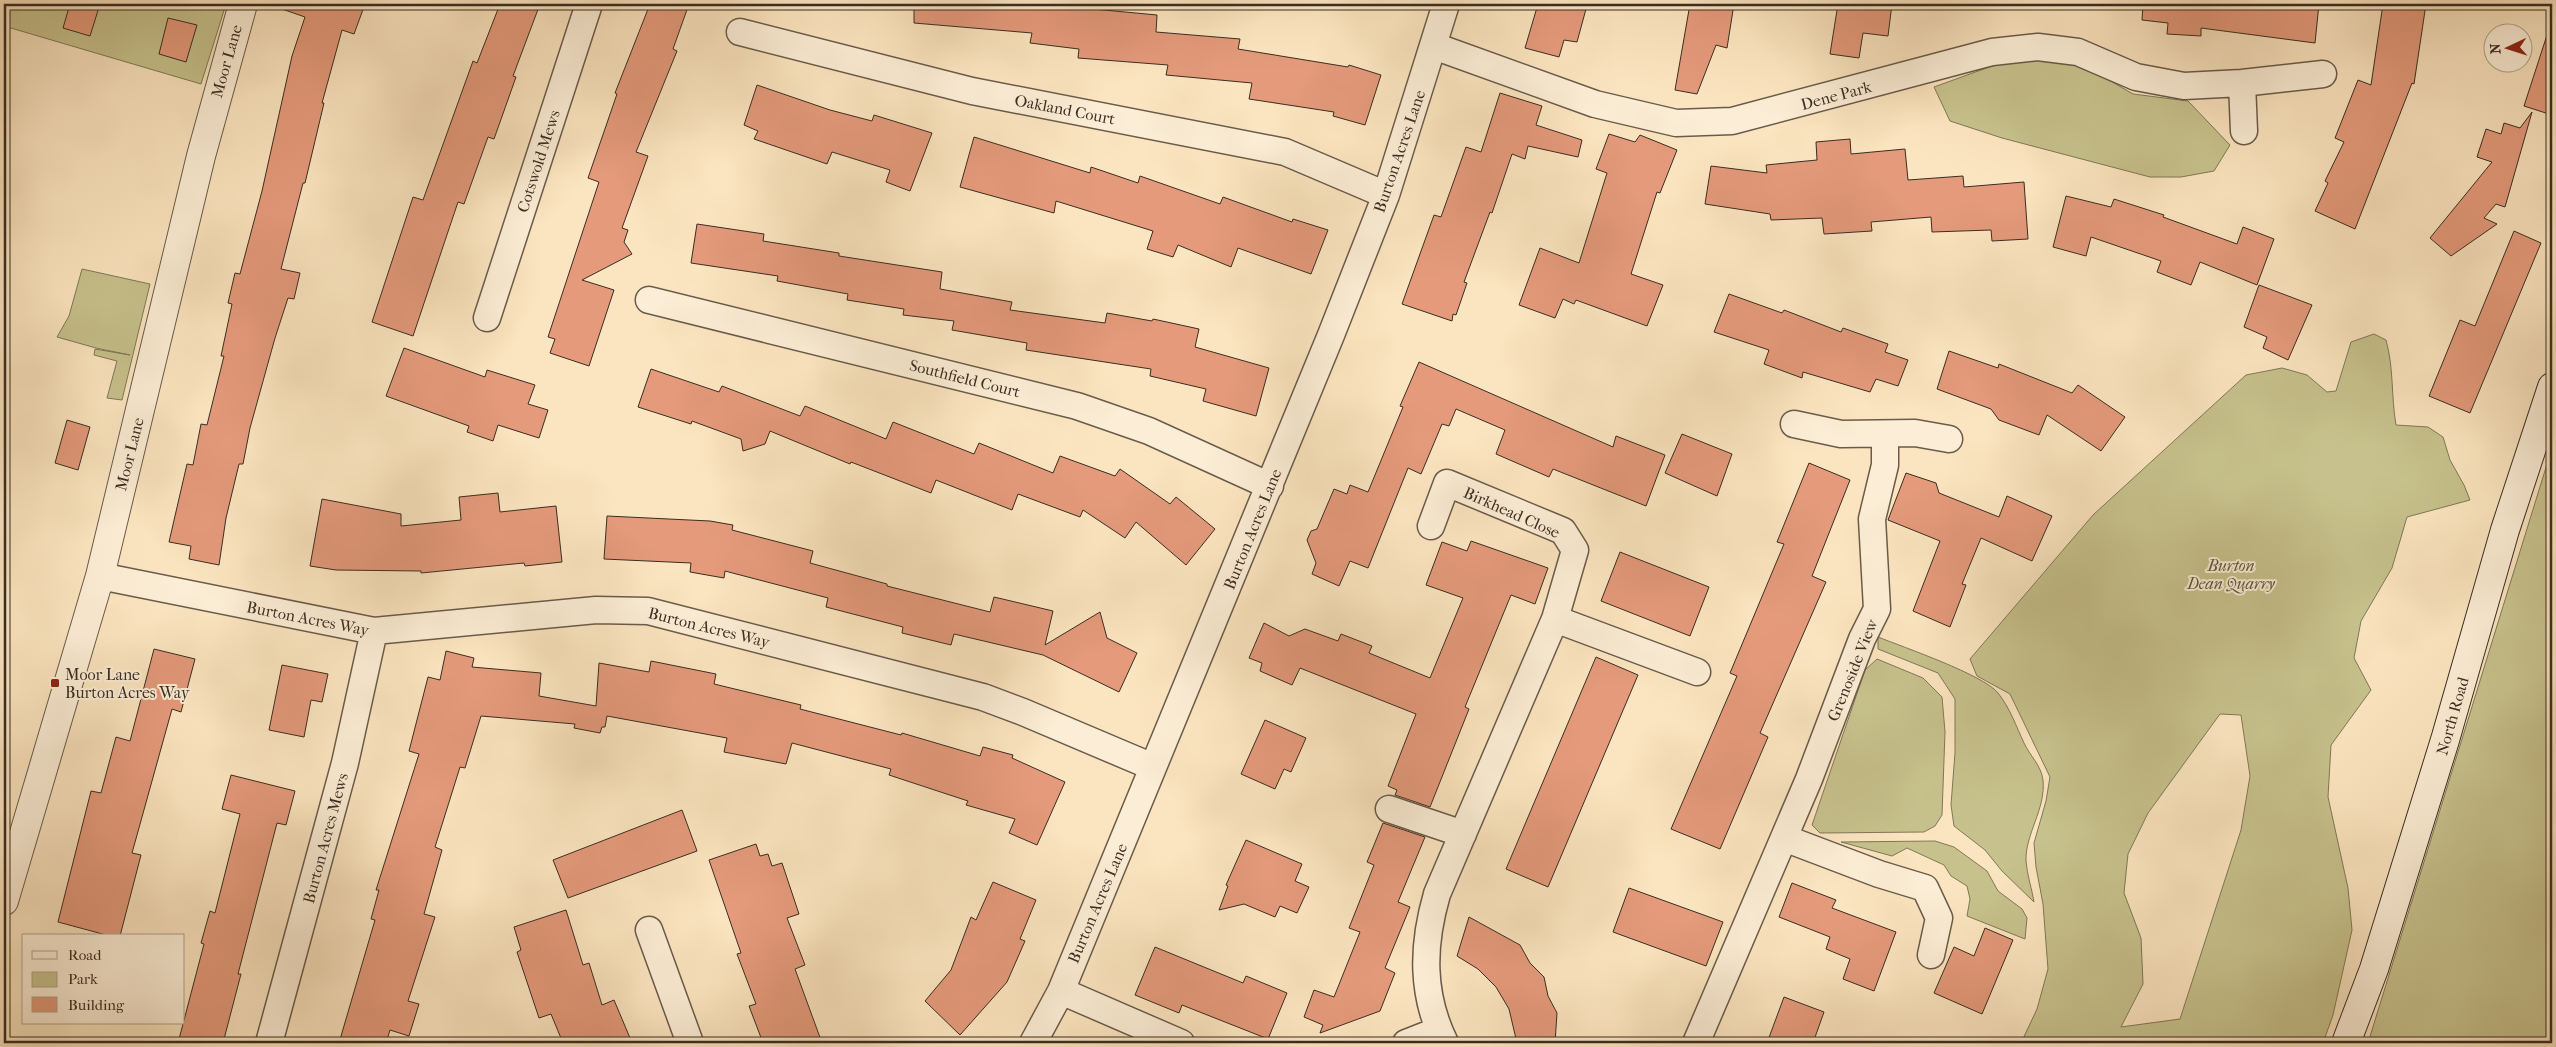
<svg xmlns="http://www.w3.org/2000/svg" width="2556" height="1047" font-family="'IM FELL French Canon',serif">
	<rect width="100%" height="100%" fill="#fbe5c0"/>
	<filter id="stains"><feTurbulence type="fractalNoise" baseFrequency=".004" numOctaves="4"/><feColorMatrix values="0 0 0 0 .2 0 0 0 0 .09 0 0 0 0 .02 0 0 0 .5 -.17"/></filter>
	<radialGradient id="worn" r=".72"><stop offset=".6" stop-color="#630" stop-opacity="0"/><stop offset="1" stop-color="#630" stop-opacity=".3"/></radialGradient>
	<path fill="#c7c28d" stroke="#807858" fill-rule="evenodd" d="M 4,4 L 226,4 L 201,84 L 4,26 Z
		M 2047,57 L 2083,65 L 2133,94 L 2188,101 L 2230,145 L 2214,171 L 2181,177 L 2150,177 L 2002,138 L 1950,121 L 1934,87 L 1992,66 Z
		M 82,269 L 150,284 L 122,400 L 107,398 L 117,361 L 94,355 L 95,349 L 130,355 L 96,348 L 57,337 L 69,316 Z
		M 2374,334 L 2386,340 C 2394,369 2391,396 2396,425 L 2428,427 L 2443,437 L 2450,460 L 2464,485 L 2470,500 L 2407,517 L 2392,568 L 2361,621 L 2354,658 L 2371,690 L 2331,745 L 2328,797 L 2348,888 L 2352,930 L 2333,1015 L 2323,1043 L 2021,1043 L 2037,1009 L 2048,969 L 2043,904 L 2036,867 L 2034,843 L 2046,801 L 2050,777 L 2010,694 L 1977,676 L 1970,659 L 2093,515 L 2246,375 L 2282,368 L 2307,375 L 2327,392 L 2336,391 L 2351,342 ZM 2220,714 L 2241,715 L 2250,776 L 2241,830 L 2180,1019 L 2121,1027 L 2143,984 L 2141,938 L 2124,893 L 2128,854 L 2148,813 Z
		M 2552,448 L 2552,1043 L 2368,1043 Z
		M 1878,637 C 1903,647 1984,675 1998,693 C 2010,708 2016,726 2024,743 C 2030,756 2041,765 2043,780 C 2046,809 2025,834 2026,861 C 2027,875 2032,889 2034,902 L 2002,871 L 1985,850 L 1954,826 L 1951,805 L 1955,753 L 1955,699 L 1938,673 L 1878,649 Z
		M 1877,659 L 1923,678 L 1942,697 L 1945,732 L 1942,815 L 1935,826 L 1924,832 L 1820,833 L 1812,825 L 1865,670 Z
		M 1935,841 L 1954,847 L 1987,871 L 1998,891 L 2022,909 L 2027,918 L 2025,939 L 1967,916 L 1970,899 L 1967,886 L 1951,876 L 1944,865 L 1907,848 L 1892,856 L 1841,842 Z"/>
	<path fill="#e49a7b" stroke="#3a2d22" d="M 70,4 L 100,4 L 90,36 L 63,28 Z
		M 280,4 L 365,4 L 354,34 L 342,30 L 322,103 L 324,103 L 305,183 L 303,183 L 281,269 L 300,273 L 294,299 L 288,298 L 275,338 L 250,428 L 243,464 L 239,464 L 226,518 L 219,565 L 189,559 L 191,546 L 169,542 L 187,464 L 193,465 L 201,424 L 207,425 L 224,356 L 221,356 L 232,304 L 228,303 L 235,273 L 240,274 L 262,191 L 292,56 L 305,17 L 279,8 Z
		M 500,4 L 540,4 L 513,76 L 516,77 L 494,139 L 488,137 L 464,204 L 458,202 L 413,336 L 372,322 L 413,197 L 423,200 L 473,61 L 477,63 Z
		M 650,4 L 689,4 L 673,49 L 677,51 L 636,152 L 648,156 L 622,228 L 628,230 L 624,242 L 632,254 L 582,280 L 614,290 L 589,366 L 550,353 L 555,339 L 548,337 L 599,182 L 588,178 L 617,94 L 615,93 Z
		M 914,4 L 1073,4 L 1072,7 L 1157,15 L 1156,32 L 1240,39 L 1238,49 L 1348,67 L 1349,65 L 1381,75 L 1365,125 L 1333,116 L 1334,112 L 1249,99 L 1252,83 L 1166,75 L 1168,65 L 1078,58 L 1079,49 L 1030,43 L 1032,33 L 914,23 Z
		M 1538,4 L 1566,4 L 1586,9 L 1577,42 L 1564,40 L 1559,57 L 1525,48 Z
		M 1690,4 L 1734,4 L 1727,48 L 1716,45 L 1697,94 L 1675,90 Z
		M 1838,4 L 1892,4 L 1888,36 L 1863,33 L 1859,58 L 1830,54 Z
		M 2143,4 L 2319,4 L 2315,43 L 2201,28 L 2201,36 L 2167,34 L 2168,23 L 2142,20 Z
		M 2383,4 L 2426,4 L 2414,84 L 2412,83 L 2355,229 L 2315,211 L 2328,183 L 2325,181 L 2344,142 L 2335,138 L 2358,80 L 2371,85 Z
		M 168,18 L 197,25 L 186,62 L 159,54 Z
		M 2547,35 L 2552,36 L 2552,115 L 2524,106 Z
		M 757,85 L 830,110 L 872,121 L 874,115 L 932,133 L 910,191 L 886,182 L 890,170 L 832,152 L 827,164 L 754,139 L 758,131 L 744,125 Z
		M 1500,93 L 1542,106 L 1536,125 L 1582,140 L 1578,157 L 1528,146 L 1525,159 L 1512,154 L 1492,213 L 1490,212 L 1464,282 L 1467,283 L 1456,315 L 1453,314 L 1452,321 L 1402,304 L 1434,215 L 1441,217 L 1466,147 L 1481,152 Z
		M 2532,112 L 2505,207 L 2496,204 L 2484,218 L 2497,224 L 2451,256 L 2430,238 L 2492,162 L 2477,157 L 2486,129 L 2501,134 L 2504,123 L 2520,128 Z
		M 1609,134 L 1635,142 L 1640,135 L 1677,150 L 1660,193 L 1657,192 L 1631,274 L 1663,285 L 1647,326 L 1576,300 L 1574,304 L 1563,299 L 1555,318 L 1519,305 L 1540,248 L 1579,263 L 1607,173 L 1596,169 Z
		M 974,137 L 1090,173 L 1091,167 L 1138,183 L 1140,176 L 1220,204 L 1223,197 L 1292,222 L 1293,219 L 1328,230 L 1311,274 L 1238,248 L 1231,267 L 1178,245 L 1173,257 L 1147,249 L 1153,231 L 1056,201 L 1054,213 L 960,187 Z
		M 1850,139 L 1851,154 L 1905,149 L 1908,180 L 1963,176 L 1964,187 L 2024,182 L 2028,239 L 1992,241 L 1991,230 L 1932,232 L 1931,217 L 1871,222 L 1872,231 L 1824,234 L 1822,218 L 1771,220 L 1770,214 L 1705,204 L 1711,166 L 1767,173 L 1766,165 L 1817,160 L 1816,142 Z
		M 2066,196 L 2111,207 L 2114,199 L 2164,215 L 2163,217 L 2237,244 L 2243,227 L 2274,239 L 2257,285 L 2200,262 L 2191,285 L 2157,272 L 2161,261 L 2091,237 L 2086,256 L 2053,247 Z
		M 697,224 L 764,234 L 763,241 L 839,253 L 839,256 L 942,272 L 940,289 L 1012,302 L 1010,310 L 1105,323 L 1107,313 L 1152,321 L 1153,319 L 1199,329 L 1195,347 L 1269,368 L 1256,416 L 1203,401 L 1206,389 L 1150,376 L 1151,369 L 1026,350 L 1027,343 L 952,330 L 954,321 L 903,315 L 904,309 L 847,300 L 848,294 L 777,281 L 778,276 L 691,263 Z
		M 2514,231 L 2541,243 L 2470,413 L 2429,396 L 2460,320 L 2475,326 Z
		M 2259,285 L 2312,305 L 2288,360 L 2263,348 L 2267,337 L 2244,327 Z
		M 1729,294 L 1782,313 L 1784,310 L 1841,332 L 1843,328 L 1888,344 L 1885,352 L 1908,360 L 1898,386 L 1876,379 L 1870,392 L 1803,372 L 1802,378 L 1764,364 L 1769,350 L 1714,332 Z
		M 404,348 L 485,377 L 487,370 L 535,385 L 528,404 L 548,410 L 539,438 L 498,425 L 493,441 L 467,432 L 469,426 L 386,396 Z
		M 1949,351 L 1998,368 L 1999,364 L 2072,393 L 2078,385 L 2125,417 L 2101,451 L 2047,415 L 2039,435 L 1999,420 L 1991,409 L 1937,389 Z
		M 1419,362 L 1613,447 L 1616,436 L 1665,455 L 1646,506 L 1553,469 L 1549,477 L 1496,454 L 1505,430 L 1456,409 L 1449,426 L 1442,424 L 1421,474 L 1408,468 L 1368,568 L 1350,561 L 1339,586 L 1312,574 L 1316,563 L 1307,540 L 1311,531 L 1317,529 L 1334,489 L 1347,494 L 1350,485 L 1368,492 L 1403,407 L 1400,406 Z
		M 651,369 L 719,392 L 722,386 L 800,416 L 805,406 L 886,439 L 893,422 L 974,454 L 979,443 L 1053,473 L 1060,456 L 1115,476 L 1120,469 L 1170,504 L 1176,497 L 1215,529 L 1186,565 L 1136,522 L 1125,538 L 1083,510 L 1080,517 L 1018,494 L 1012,510 L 936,480 L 931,493 L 851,462 L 850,464 L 770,431 L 765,444 L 743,451 L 741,439 L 692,421 L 691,424 L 638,407 Z
		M 67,420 L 90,427 L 78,470 L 55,463 Z
		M 1682,434 L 1732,454 L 1717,496 L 1665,473 Z
		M 1809,463 L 1850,480 L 1812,576 L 1826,582 L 1760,733 L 1768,737 L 1720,849 L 1671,829 L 1737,676 L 1730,673 L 1784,544 L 1777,542 Z
		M 1906,473 L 1936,483 L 1939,493 L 1999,517 L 2007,496 L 2052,516 L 2032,561 L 1981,538 L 1962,584 L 1966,585 L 1950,627 L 1913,611 L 1940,541 L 1888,520 Z
		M 498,493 L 500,512 L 556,506 L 562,562 L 525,566 L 524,563 L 421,573 L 421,571 L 336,570 L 310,566 L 322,499 L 401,514 L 401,526 L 461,520 L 459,497 Z
		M 607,516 L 710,521 L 733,525 L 732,530 L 813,551 L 810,563 L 887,584 L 887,586 L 990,612 L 994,597 L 1053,611 L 1045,645 L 1100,612 L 1107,638 L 1137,653 L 1119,692 L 1043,655 L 954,634 L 951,645 L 902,633 L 903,627 L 826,607 L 828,598 L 725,571 L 724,578 L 690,572 L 691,563 L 604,559 Z
		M 1471,541 L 1548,568 L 1535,604 L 1511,595 L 1465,707 L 1469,709 L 1430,807 L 1395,795 L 1397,790 L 1388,786 L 1416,714 L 1300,668 L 1292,685 L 1260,671 L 1262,663 L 1249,658 L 1264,623 L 1289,636 L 1305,629 L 1338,641 L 1341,634 L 1372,646 L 1369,653 L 1430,678 L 1463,598 L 1426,585 L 1442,542 L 1467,551 Z
		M 1620,552 L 1709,587 L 1690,636 L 1601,601 Z
		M 154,649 L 195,659 L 181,712 L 172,709 L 132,853 L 141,855 L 120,936 L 110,936 L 58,922 L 91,791 L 101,793 L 116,737 L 130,741 Z
		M 446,651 L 474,658 L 472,667 L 541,673 L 539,696 L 596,706 L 599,663 L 649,672 L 651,661 L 716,674 L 714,684 L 801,705 L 800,709 L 901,735 L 902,733 L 980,756 L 983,747 L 1013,755 L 1012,758 L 1065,782 L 1037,845 L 1009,833 L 1015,819 L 966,805 L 968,801 L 889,775 L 891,769 L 792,743 L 786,764 L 724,752 L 727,738 L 607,716 L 605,727 L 602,727 L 600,733 L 574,728 L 575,724 L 481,716 L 465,768 L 460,767 L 435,847 L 442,850 L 424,914 L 435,917 L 408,1001 L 419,1004 L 409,1036 L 390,1030 L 386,1043 L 339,1043 L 375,920 L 371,919 L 379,890 L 376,890 L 419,754 L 409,751 L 428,677 L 440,680 Z
		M 1596,657 L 1638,675 L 1548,887 L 1506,869 Z
		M 282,665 L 328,674 L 322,702 L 311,700 L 304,737 L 269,730 Z
		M 1265,720 L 1306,738 L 1291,772 L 1284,769 L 1275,789 L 1241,774 Z
		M 231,775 L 295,791 L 286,825 L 277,823 L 238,974 L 241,974 L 223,1043 L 178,1043 L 204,944 L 201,943 L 210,911 L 215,913 L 240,814 L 222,809 Z
		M 682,810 L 697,851 L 568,898 L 553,860 Z
		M 1383,823 L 1425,837 L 1398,902 L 1410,907 L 1385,968 L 1395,973 L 1380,1011 L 1320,1033 L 1323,1025 L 1304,1017 L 1314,990 L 1334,997 L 1360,932 L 1349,928 L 1374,865 L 1367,862 Z
		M 1246,840 L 1302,864 L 1295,881 L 1309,887 L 1297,913 L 1280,906 L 1275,917 L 1244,904 L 1219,910 L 1228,886 L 1226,885 Z
		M 756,844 L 760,856 L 768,854 L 772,866 L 782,863 L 799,914 L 787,918 L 805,965 L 795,969 L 822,1043 L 763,1043 L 749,1006 L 756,1004 L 737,954 L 741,953 L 709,860 Z
		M 993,882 L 1036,900 L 1020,939 L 1025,941 L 1007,982 L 960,1035 L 925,1001 L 951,970 L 971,917 L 976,920 Z
		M 1792,883 L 1836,900 L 1832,908 L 1896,932 L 1874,991 L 1843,979 L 1850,959 L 1826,949 L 1830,937 L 1779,917 Z
		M 1629,888 L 1723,922 L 1706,966 L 1613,932 Z
		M 566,910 L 583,965 L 589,963 L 602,1005 L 614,1000 L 630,1038 L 616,1043 L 563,1043 L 551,1014 L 539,1018 L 517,952 L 521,950 L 514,927 Z
		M 1469,917 L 1520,945 L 1530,963 L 1544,977 L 1548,996 L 1557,1013 L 1555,1043 L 1517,1043 L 1509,1009 L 1496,987 L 1478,969 L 1457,956 Z
		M 1985,928 L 2013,940 L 1982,1014 L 1934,993 L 1954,947 L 1974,956 Z
		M 1155,947 L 1243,983 L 1246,976 L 1287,993 L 1268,1039 L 1182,1005 L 1179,1013 L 1135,995 Z
		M 1784,997 L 1824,1012 L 1813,1043 L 1767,1043 Z"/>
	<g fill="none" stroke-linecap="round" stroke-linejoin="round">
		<g stroke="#6a5b4a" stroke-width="29">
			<path id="minor" d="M 740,32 L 972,91 L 1285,152 L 1386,195
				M 1434,46 L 1595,104 L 1676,123 L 1732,121 L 1992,52 L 2038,47 L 2078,52 L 2136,77 L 2184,86 L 2242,83 L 2323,74
				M 2242,83 L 2244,131
				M 649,300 L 1077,406 L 1149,431 L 1270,486
				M 487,318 L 589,4
				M 1794,424 L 1841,434 L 1915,433 L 1949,439
				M 1431,526 L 1447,483 L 1563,531 L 1575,550 L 1555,619 L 1437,894 C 1422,946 1421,994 1445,1043
				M 100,576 L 374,631 L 596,610 L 648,611 L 983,697 L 1023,712 L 1153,767
				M 1555,619 L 1697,672
				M 1389,809 L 1463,834
				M 1784,838 L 1879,874 L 1925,888 L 1939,918 L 1931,955
				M 649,930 L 690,1043
				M 1061,991 L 1181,1043
				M 269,1043 L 345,763 L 374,631
				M 1033,1043 L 1061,991 L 1331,335 L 1386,195 L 1446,4
				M 1406,1043 L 1439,1030
				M 1696,1043 L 1809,779 L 1862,639 L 1877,609 L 1872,519 L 1885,465 L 1885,435"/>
		</g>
		<g stroke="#6a5b4a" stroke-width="30">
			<path id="tertiary" d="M 4,901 L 100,576 L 201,156 L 243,4"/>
		</g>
		<g stroke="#3a2d22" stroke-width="30">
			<path id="secondary" d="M 2346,1043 L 2374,969 L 2445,740 L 2505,530 L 2552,387"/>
		</g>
		<use href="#minor" stroke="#fceed6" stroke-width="26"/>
		<use href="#tertiary" stroke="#fceed6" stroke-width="28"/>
		<use href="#secondary" stroke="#fceed6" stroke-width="28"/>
	</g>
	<rect fill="#8f2418" stroke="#fceed6" stroke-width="2" x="50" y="678" width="10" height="10" rx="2.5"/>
	<g text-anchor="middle" stroke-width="4" stroke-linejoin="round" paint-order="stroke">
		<g font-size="16" fill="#3a2d22" stroke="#fceed6">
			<text transform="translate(226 61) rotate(-74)" y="6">Moor Lane</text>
			<text transform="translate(1836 95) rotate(-15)" y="6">Dene Park</text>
			<text transform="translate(1065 109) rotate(11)" y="6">Oakland Court</text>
			<text transform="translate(1399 151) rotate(-71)" y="6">Burton Acres Lane</text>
			<text transform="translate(538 161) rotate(-72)" y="6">Cotswold Mews</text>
			<text transform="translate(965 378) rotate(14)" y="6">Southfield Court</text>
			<text transform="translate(129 454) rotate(-76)" y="6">Moor Lane</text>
			<text transform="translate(1512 512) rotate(24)" y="6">Birkhead Close</text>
			<text transform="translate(1252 529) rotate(-68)" y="6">Burton Acres Lane</text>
			<text transform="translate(308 618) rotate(11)" y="6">Burton Acres Way</text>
			<text transform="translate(709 627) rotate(14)" y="6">Burton Acres Way</text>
			<text transform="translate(1852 670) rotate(-68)" y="6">Grenoside View</text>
			<text transform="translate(2452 716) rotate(-74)" y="6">North Road</text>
			<text transform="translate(325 838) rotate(-75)" y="6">Burton Acres Mews</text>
			<text transform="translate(1097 903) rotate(-67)" y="6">Burton Acres Lane</text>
		</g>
		<g font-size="16" font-style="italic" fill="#5d523d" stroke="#fceed6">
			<text x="2231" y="571">Burton<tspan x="2231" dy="18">Dean Quarry</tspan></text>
		</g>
		<g font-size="16" fill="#3a2d22" stroke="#fceed6" text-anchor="start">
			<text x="65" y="680">Moor Lane<tspan x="65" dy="18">Burton Acres Way</tspan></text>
		</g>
	</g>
	<rect width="2556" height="1047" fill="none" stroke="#fbe5c0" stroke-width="20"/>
	<rect x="5" y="5" width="2546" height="1037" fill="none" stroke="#3a2d22" stroke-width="2.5"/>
	<rect x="10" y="10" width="2536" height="1027" fill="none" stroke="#3a2d22"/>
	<rect x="22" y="934" width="162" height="90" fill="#fceed6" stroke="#aea18e"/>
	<rect x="32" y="951" width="25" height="8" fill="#fceed6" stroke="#aea18e"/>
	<text x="68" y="960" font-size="15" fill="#3a2d22">Road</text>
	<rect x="32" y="972" width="25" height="15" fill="#c7c28d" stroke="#aea18e"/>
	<text x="68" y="984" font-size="15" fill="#3a2d22">Park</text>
	<rect x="32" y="997" width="25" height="15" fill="#e49a7b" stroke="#aea18e"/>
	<text x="68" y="1010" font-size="15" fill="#3a2d22">Building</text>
	<g transform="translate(2508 48) rotate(266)"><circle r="24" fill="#fceed6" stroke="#aea18e"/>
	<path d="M0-4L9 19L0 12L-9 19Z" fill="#8f2418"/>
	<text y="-8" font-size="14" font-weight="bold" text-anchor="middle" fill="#3a2d22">N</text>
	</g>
	<rect width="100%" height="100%" filter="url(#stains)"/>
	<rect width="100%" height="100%" fill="url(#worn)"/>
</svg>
